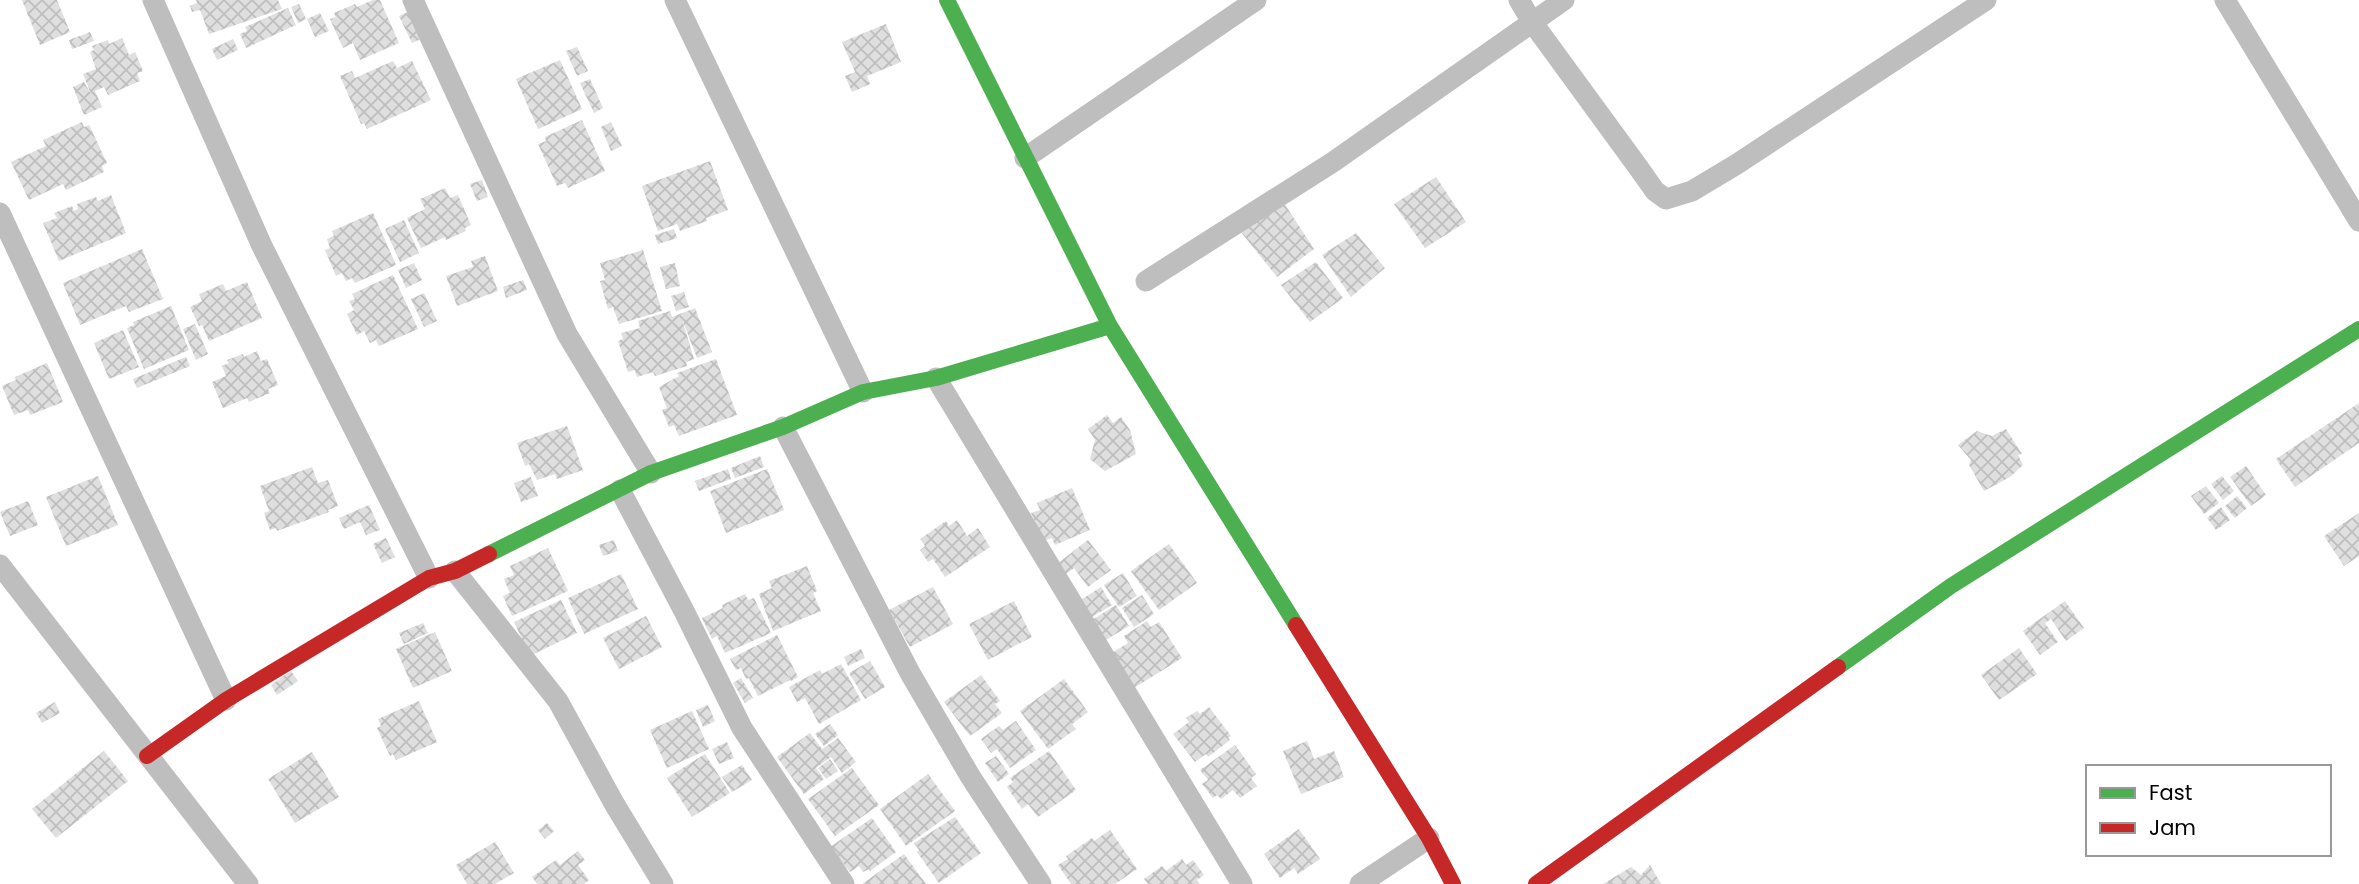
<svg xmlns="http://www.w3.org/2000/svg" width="2359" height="884" font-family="Poppins,sans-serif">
	<defs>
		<pattern id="building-cross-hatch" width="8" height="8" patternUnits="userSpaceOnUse" patternTransform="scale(1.75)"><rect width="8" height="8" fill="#dfdfdf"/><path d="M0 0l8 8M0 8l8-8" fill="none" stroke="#bebebe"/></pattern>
	</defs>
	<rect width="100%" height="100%" fill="#fff"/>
	<path fill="url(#building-cross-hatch)" d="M 22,0 L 57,0 L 70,32 L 40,45 Z
		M 196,0 L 278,0 L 282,9 L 209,34 L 200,10 L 192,12 L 190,6 L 197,3 Z
		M 373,0 L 380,0 L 399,43 L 360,60 L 353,43 L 343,48 L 330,19 L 336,17 L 334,13 L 355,4 L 357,7 Z
		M 299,4 L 306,19 L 298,23 L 291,7 Z
		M 288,8 L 296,25 L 246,48 L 240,34 L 247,31 L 245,27 Z
		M 412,10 L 424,38 L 412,43 L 399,16 Z
		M 320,13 L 329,31 L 315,37 L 307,19 Z
		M 886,24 L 901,62 L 867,76 L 870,84 L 852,92 L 845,76 L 855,72 L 842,42 Z
		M 90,32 L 94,41 L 72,49 L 69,40 Z
		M 122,38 L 129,55 L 135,52 L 143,71 L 137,73 L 140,81 L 108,95 L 104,87 L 95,91 L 102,107 L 84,115 L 73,87 L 84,82 L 91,94 L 83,74 L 96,69 L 90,52 L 94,50 L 92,46 L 108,40 L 109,44 Z
		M 233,39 L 238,50 L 217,60 L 212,49 Z
		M 577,47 L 588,71 L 577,76 L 566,51 Z
		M 560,60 L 582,109 L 538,129 L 516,79 Z
		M 393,61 L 397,68 L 412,61 L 431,100 L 367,129 L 364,123 L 361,124 L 340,76 L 352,71 L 355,78 Z
		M 590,79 L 603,108 L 594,113 L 580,83 Z
		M 582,120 L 605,171 L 568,188 L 565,183 L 557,186 L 538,144 L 546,141 L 545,137 Z
		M 82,122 L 84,127 L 89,125 L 107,163 L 102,166 L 104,172 L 66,190 L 63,184 L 29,200 L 11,162 L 46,146 L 43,140 Z
		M 611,122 L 622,146 L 611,151 L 601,127 Z
		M 710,161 L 728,210 L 706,218 L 707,221 L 680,231 L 677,224 L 658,231 L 642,186 Z
		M 1436,177 L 1466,222 L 1425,248 L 1394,204 Z
		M 482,180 L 488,197 L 477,201 L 470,184 Z
		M 445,188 L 450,198 L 458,195 L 471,225 L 465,228 L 466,231 L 446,240 L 445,237 L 421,248 L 407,218 L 425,209 L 420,199 Z
		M 111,195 L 126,233 L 59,261 L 43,223 L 57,218 L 54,213 L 72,206 L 74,211 L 78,209 L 77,204 L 96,197 L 98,201 Z
		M 1284,203 L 1314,249 L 1277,277 L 1241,232 Z
		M 373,213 L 396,265 L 355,283 L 352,278 L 346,281 L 342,273 L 336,276 L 325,250 L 330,248 L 327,239 L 334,236 L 332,231 Z
		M 404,220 L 419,253 L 400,262 L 385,229 Z
		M 674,229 L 677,238 L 658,244 L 655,235 Z
		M 1356,233 L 1385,268 L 1351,297 L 1322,255 Z
		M 142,249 L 163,299 L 129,312 L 126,306 L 80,325 L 63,283 Z
		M 643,250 L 662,311 L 619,324 L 613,307 L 608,309 L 600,281 L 605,280 L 600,263 Z
		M 485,256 L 498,291 L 457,306 L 446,276 L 473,267 L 471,261 Z
		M 1316,262 L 1343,298 L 1310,322 L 1281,285 Z
		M 414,263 L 422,280 L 406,288 L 398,270 Z
		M 675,263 L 680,286 L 666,289 L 660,267 Z
		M 393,275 L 418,329 L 379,346 L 376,340 L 370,343 L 364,331 L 357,335 L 347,314 L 354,310 L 349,301 L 355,299 L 352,294 Z
		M 523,280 L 527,290 L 506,298 L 503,287 Z
		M 247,282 L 262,318 L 209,341 L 202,325 L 199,326 L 190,307 L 202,301 L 199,294 L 223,284 L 226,291 Z
		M 684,292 L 689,307 L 676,311 L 671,296 Z
		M 424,293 L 437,321 L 424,327 L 411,299 Z
		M 171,306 L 189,350 L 144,369 L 127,328 L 134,325 L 133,322 Z
		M 695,308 L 712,352 L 697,358 L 682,319 L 694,359 L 686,362 L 687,366 L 655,376 L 653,372 L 637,377 L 635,370 L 628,372 L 618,341 L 623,339 L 621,333 L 640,328 L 638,321 L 670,311 L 672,317 Z
		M 195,324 L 208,354 L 196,360 L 183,329 Z
		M 123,330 L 139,367 L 109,379 L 94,343 Z
		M 257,351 L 261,361 L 267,359 L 278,385 L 268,389 L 270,393 L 249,402 L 247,398 L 223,408 L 212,382 L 226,376 L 222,366 L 229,363 L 227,360 L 243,354 L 244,357 Z
		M 186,357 L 190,366 L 137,388 L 133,379 Z
		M 716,359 L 737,415 L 679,436 L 674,425 L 669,427 L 662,410 L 667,408 L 659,387 L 679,376 L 677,373 Z
		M 47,363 L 63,402 L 30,415 L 28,410 L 14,415 L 2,386 L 16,380 L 15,377 Z
		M 2359,403 L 2359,443 L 2295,487 L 2276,459 Z
		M 1107,415 L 1113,423 L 1121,417 L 1130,430 L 1136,454 L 1105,471 L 1090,459 L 1095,440 L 1088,429 Z
		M 567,426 L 583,470 L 557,479 L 555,474 L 537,480 L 529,464 L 525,466 L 517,443 Z
		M 2006,429 L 2022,454 L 2018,455 L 2023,465 L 2010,477 L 1984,491 L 1969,465 L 1971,460 L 1958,445 L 1977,431 L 1992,436 Z
		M 760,456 L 764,467 L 735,478 L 731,468 Z
		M 2246,466 L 2266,495 L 2251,506 L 2230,477 Z
		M 312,467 L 318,483 L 328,480 L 338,506 L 328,510 L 329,512 L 277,531 L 276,528 L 270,530 L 264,513 L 269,511 L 260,486 Z
		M 728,469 L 731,479 L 699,491 L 695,481 Z
		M 767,469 L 784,510 L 726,533 L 710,491 Z
		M 98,476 L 118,525 L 66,546 L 46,497 Z
		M 2222,476 L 2234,491 L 2223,500 L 2211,484 Z
		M 531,477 L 538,496 L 521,502 L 514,483 Z
		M 2206,486 L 2219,503 L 2204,514 L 2191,496 Z
		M 1072,488 L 1090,530 L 1055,545 L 1052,538 L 1043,541 L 1031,513 L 1040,510 L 1037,503 Z
		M 2237,496 L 2247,508 L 2235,518 L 2225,506 Z
		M 28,501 L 38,525 L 10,536 L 0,512 Z
		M 369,505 L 380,530 L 366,535 L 360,522 L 344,529 L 339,518 Z
		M 2221,507 L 2230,520 L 2216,530 L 2207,518 Z
		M 2359,513 L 2359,556 L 2344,566 L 2324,536 Z
		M 957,520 L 967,536 L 978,528 L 990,547 L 945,577 L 933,559 L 928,562 L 920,550 L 925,546 L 920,539 L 946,521 L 949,526 Z
		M 386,538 L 395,557 L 382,563 L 373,544 Z
		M 614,540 L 618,551 L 603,556 L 599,545 Z
		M 1088,540 L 1111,570 L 1088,587 L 1074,568 L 1057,581 L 1049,570 Z
		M 1169,544 L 1197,583 L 1159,610 L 1131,571 Z
		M 548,548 L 568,591 L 512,616 L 503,596 L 510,593 L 504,579 L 514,575 L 510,566 Z
		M 807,566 L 817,591 L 813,593 L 821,611 L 773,631 L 759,594 L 772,588 L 769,581 Z
		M 1123,573 L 1137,596 L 1119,607 L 1104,585 Z
		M 621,574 L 638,609 L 584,634 L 568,598 Z
		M 933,587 L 953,624 L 910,647 L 889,610 Z
		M 1101,587 L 1112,605 L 1090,618 L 1079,601 Z
		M 745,594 L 748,600 L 754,598 L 771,633 L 725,653 L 717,636 L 712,639 L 702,618 L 723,608 L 722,605 Z
		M 1142,595 L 1154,614 L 1134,627 L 1122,608 Z
		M 561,600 L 577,633 L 530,656 L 514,622 Z
		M 1014,601 L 1032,637 L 988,660 L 969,624 Z
		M 2065,601 L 2084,628 L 2066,641 L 2051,619 L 2045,623 L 2058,642 L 2040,655 L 2023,631 Z
		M 1116,605 L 1129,626 L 1104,641 L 1092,620 Z
		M 646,616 L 662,647 L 619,669 L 603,638 Z
		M 1147,621 L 1151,627 L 1159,622 L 1182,658 L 1134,688 L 1112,653 L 1128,643 L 1124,636 Z
		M 423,623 L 428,633 L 404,644 L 399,633 Z
		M 435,632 L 452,671 L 413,688 L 396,649 Z
		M 777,635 L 798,677 L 791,681 L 780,658 L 790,680 L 758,696 L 749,678 L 746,679 L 741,668 L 736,670 L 730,659 Z
		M 2019,648 L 2037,674 L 1999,700 L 1981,675 Z
		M 861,649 L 865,658 L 848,666 L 844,657 Z
		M 870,661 L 885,687 L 865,699 L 849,673 Z
		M 841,664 L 861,700 L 819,724 L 805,698 L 797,702 L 789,687 L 820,670 L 822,674 Z
		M 291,671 L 298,681 L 277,695 L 271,685 Z
		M 981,675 L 1000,701 L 995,704 L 1002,713 L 970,736 L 944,702 Z
		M 741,678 L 753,698 L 745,703 L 733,683 Z
		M 1064,679 L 1088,712 L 1072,724 L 1076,729 L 1048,749 L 1020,711 Z
		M 419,701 L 437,742 L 396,760 L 393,754 L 390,756 L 377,728 L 381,726 L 378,719 Z
		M 55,702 L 60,713 L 42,723 L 36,713 Z
		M 708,705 L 715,721 L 703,727 L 696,710 Z
		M 1209,707 L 1231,736 L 1228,738 L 1230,740 L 1208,757 L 1206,754 L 1195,762 L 1173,734 L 1189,722 L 1186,718 L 1197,711 L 1200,714 Z
		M 692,711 L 709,749 L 667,768 L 650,730 Z
		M 1016,721 L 1036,750 L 1010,768 L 997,749 L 991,753 L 981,739 L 999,726 L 1003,730 Z
		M 830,724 L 838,735 L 824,746 L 815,734 Z
		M 810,733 L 822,749 L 838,738 L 856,762 L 842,773 L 831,757 L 816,768 L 824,779 L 804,794 L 777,757 Z
		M 1307,741 L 1314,759 L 1334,751 L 1344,777 L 1301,794 L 1283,751 Z
		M 727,742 L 734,758 L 719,764 L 712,749 Z
		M 1235,745 L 1256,774 L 1251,778 L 1257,786 L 1240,798 L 1233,790 L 1221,799 L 1217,795 L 1213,798 L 1202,784 L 1208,780 L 1200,770 Z
		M 104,751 L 128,781 L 56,838 L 32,809 Z
		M 1049,751 L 1076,790 L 1038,817 L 1028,804 L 1022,809 L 1007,787 L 1013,782 L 1010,778 Z
		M 312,752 L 339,797 L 295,823 L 268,779 Z
		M 705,754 L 730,793 L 692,817 L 667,778 Z
		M 996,756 L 1009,774 L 998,782 L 985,763 Z
		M 830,759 L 838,771 L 826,779 L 818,768 Z
		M 742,765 L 752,780 L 732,792 L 722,777 Z
		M 852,768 L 879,805 L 835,836 L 808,799 Z
		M 928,774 L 955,811 L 906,846 L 880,809 Z
		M 955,817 L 981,853 L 939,883 L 917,852 L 919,850 L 914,843 Z
		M 872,818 L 896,852 L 870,871 L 869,869 L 863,872 L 859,866 L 850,872 L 830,847 Z
		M 547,823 L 554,831 L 545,839 L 538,830 Z
		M 1299,829 L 1320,859 L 1298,874 L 1294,868 L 1280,878 L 1264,854 Z
		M 1110,830 L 1137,869 L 1115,884 L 1071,884 L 1058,865 L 1068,859 L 1066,856 L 1092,838 L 1094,841 Z
		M 495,842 L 514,873 L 495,884 L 467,884 L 456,865 Z
		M 578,851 L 585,860 L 578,865 L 589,880 L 584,884 L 537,884 L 532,877 L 556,860 L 560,865 Z
		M 904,854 L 926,884 L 862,884 Z
		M 1182,859 L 1186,865 L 1193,860 L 1204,875 L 1197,880 L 1200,884 L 1148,884 L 1144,879 L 1162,866 L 1166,871 Z
		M 1650,865 L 1661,884 L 1603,884 L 1631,867 L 1641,875 Z"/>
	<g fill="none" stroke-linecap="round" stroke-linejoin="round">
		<path stroke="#bebebe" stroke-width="21" d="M 153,0 L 262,246 L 429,578
			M 413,0 L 567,334 L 651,473
			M 675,0 L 863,392
			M 1519,0 L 1532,22 L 1638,167 L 1655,191 L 1666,199 L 1692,191 L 1737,164 L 1986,0
			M 2225,0 L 2359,221
			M 1025,158 L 1256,0
			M 0,213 L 226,700
			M 1146,281 L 1333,162 L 1564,0
			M 936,378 L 1242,884
			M 783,427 L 910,673 L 970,776 L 1041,884
			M 620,490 L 683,609 L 742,728 L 844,884
			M 0,565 L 248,884
			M 455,571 L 558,701 L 615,805 L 663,884
			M 1360,884 L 1429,838"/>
		<path stroke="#4caf50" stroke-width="16" d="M 947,0 L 1110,326 L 1296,625
			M 489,554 L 651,473 L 783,427 L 863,392 L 936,378 L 1110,326
			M 1838,667 L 1951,586 L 2359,329"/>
		<path stroke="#c62828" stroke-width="16" d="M 1296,625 L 1429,838 L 1453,884
			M 147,756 L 226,700 L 429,578 L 455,571 L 489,554
			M 1536,884 L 1838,667"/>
	</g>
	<rect x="2086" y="765" width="245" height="91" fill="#ffffff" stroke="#999999" stroke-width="2"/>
	<rect x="2100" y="788" width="35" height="10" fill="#4caf50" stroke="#999999" stroke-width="2"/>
	<text x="2149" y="800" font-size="21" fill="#000000">Fast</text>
	<rect x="2100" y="823" width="35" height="10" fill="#c62828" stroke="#999999" stroke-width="2"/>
	<text x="2149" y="835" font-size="21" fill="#000000">Jam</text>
</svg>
